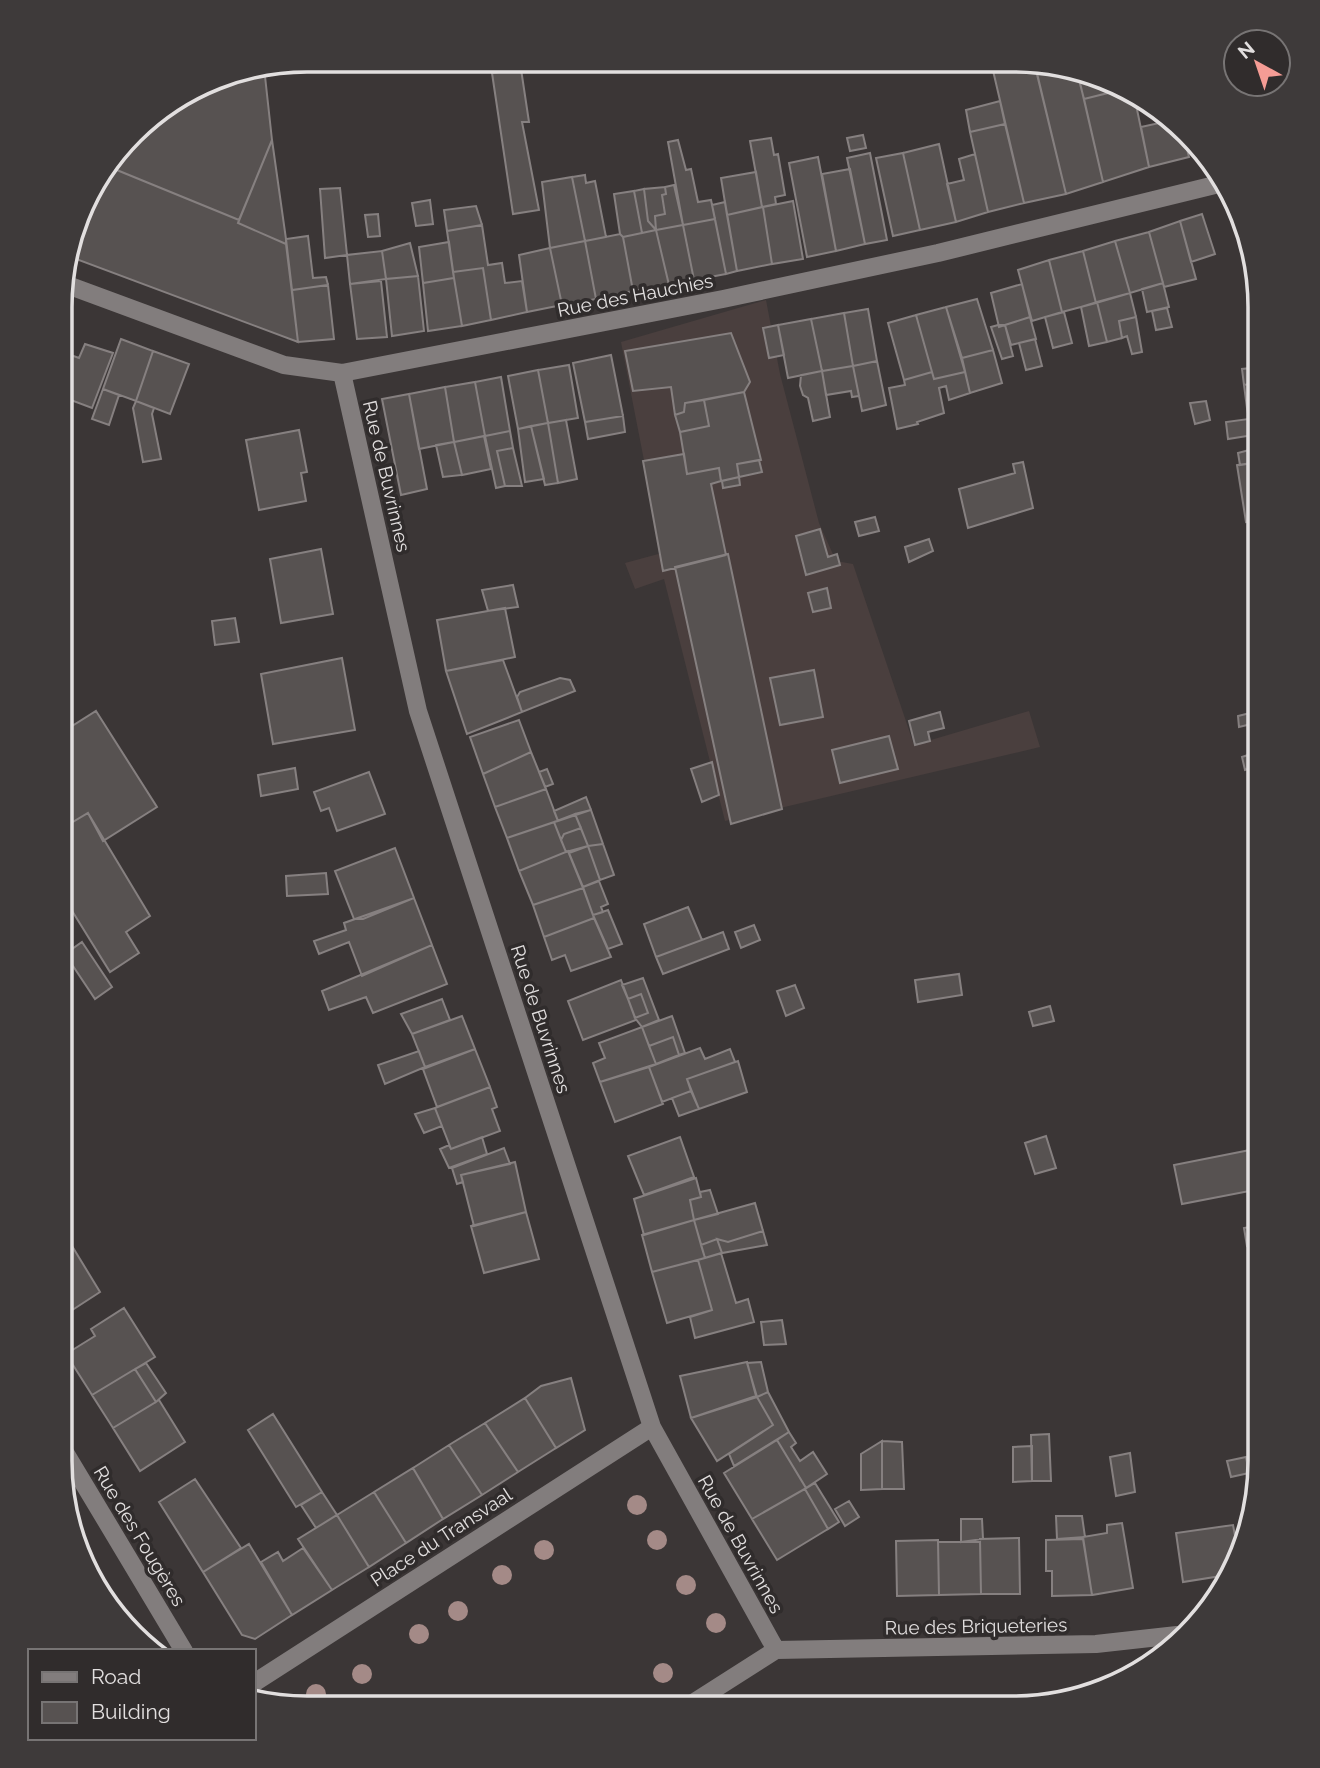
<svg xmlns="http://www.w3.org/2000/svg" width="1320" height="1768" font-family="Raleway,sans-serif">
	<rect width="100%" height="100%" fill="#3b3636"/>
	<path fill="#4a3f3e" d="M 766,300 L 780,374 L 819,523 L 836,561 L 853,564 L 914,745 L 1029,711 L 1040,747 L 725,821 L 664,579 L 635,589 L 625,563 L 662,553 L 621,342 Z"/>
	<path fill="#575251" stroke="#868080" stroke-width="2" d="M 991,62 L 1034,62 L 1066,194 L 1024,203 Z
		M 1054,65 L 1078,74 L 1103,182 L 1066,194 L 1036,69 Z
		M 264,67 L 272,140 L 239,220 L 107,166 L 144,121 L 227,73 Z
		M 521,69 L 529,122 L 522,122 L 539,210 L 513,214 L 492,73 Z
		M 1089,78 L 1120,90 L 1084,99 L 1079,80 Z
		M 1120,90 L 1134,95 L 1149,167 L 1103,182 L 1084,99 Z
		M 1000,101 L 1005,124 L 970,132 L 966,110 Z
		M 1168,121 L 1185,141 L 1189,157 L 1149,167 L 1141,127 Z
		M 1005,124 L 1024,203 L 988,212 L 970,132 Z
		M 863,135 L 866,148 L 850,151 L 847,138 Z
		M 771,138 L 774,155 L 778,154 L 785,195 L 775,197 L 776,204 L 762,207 L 750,141 Z
		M 272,140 L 286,239 L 286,244 L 238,223 Z
		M 678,140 L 686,170 L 691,169 L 698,202 L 711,200 L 715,219 L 683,225 L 668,142 Z
		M 939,144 L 956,222 L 920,230 L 903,153 Z
		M 870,153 L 887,240 L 865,244 L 847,158 Z
		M 903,153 L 920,230 L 893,236 L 876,158 Z
		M 975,154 L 988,212 L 956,222 L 947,184 L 964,180 L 959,159 Z
		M 818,157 L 836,251 L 807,257 L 789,163 Z
		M 107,166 L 239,220 L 238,223 L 286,244 L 298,342 L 68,256 L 92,184 Z
		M 850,169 L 865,244 L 836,251 L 822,174 Z
		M 756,172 L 762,207 L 727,215 L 721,178 Z
		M 585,175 L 586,183 L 595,181 L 606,237 L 585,241 L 572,177 Z
		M 572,177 L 585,241 L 550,248 L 542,182 Z
		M 674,185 L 683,225 L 656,230 L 655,216 L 665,214 L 662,195 L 666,194 L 665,187 Z
		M 665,187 L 666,194 L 662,195 L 665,214 L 655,216 L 656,230 L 648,221 L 644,189 Z
		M 340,188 L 347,255 L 325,258 L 320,189 Z
		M 644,189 L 648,221 L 656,230 L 642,233 L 634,191 Z
		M 634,191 L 642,233 L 623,237 L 620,234 L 614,194 Z
		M 430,200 L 433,224 L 416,226 L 412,203 Z
		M 793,201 L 803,259 L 772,264 L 763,207 Z
		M 725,202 L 737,271 L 726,274 L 712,205 Z
		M 476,206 L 482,225 L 447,231 L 444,210 Z
		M 763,207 L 772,264 L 737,271 L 727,215 Z
		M 378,214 L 380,236 L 368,237 L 365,215 Z
		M 1202,214 L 1215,254 L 1191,262 L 1180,221 Z
		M 715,219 L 726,274 L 694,280 L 683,225 Z
		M 1180,221 L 1196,279 L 1164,287 L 1149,232 Z
		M 1240,221 L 1252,270 L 1247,270 L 1238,222 Z
		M 482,225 L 488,265 L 502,263 L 505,283 L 522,281 L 527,312 L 491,320 L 483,268 L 453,272 L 447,231 Z
		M 683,225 L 694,280 L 669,285 L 656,230 Z
		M 656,230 L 669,285 L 633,291 L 623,237 Z
		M 1149,232 L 1163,283 L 1130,293 L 1115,241 Z
		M 620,234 L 623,237 L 633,291 L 596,299 L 585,241 Z
		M 308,236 L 313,278 L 326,277 L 328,285 L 292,290 L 286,239 Z
		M 585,241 L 596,299 L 562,305 L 550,248 Z
		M 1115,241 L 1130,293 L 1096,303 L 1083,251 Z
		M 449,242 L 454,278 L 423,283 L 419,247 Z
		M 410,243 L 418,276 L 386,279 L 382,251 Z
		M 550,248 L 562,305 L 527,312 L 519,255 Z
		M 382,251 L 386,279 L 350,284 L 347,255 Z
		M 1083,251 L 1096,303 L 1062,312 L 1049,260 Z
		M 1049,260 L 1062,312 L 1032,321 L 1018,270 Z
		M 483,268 L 491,320 L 462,326 L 453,272 Z
		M 418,276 L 424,331 L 392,336 L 386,279 Z
		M 454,278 L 462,326 L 428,331 L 423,283 Z
		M 381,281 L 387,337 L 357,339 L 350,284 Z
		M 1163,283 L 1169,307 L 1147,312 L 1142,289 Z
		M 1022,284 L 1030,317 L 999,327 L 991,293 Z
		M 328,285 L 334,339 L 298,342 L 292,290 Z
		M 1130,293 L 1136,317 L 1119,321 L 1122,338 L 1107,342 L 1097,302 Z
		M 977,299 L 993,350 L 962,358 L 946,307 Z
		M 1097,302 L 1107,342 L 1089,346 L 1081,307 Z
		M 946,307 L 965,372 L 934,379 L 916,315 Z
		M 1167,308 L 1172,327 L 1156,330 L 1152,311 Z
		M 868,309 L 877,361 L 853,366 L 844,313 Z
		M 1064,312 L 1072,343 L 1053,348 L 1045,317 Z
		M 844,313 L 853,366 L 822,371 L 811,319 Z
		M 916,315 L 932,372 L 904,380 L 888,323 Z
		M 1030,317 L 1036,339 L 1011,345 L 1005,325 Z
		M 1136,317 L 1142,352 L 1132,354 L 1127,336 L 1122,338 L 1119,321 Z
		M 811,319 L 822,371 L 788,378 L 778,325 Z
		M 778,325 L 784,355 L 769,358 L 763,328 Z
		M 998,325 L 1005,325 L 1013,356 L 1002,359 L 991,327 Z
		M 731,333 L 750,382 L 744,392 L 685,403 L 684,412 L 675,415 L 671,387 L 633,391 L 625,351 Z
		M 121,339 L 153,351 L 136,401 L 103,389 Z
		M 1035,339 L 1042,366 L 1026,370 L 1019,343 Z
		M 85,344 L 113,353 L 92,408 L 71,400 L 69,407 L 61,404 L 62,352 L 79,358 Z
		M 993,350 L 1002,383 L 970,393 L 962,358 Z
		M 153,351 L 189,364 L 170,414 L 136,401 Z
		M 611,355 L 623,416 L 585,422 L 573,363 Z
		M 877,361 L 886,405 L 862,411 L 853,366 Z
		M 569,365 L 578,418 L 548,423 L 538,370 Z
		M 853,366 L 859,396 L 852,397 L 851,391 L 826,395 L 822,371 Z
		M 1260,367 L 1260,382 L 1244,385 L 1242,369 Z
		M 538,370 L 548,423 L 518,429 L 508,376 Z
		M 822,371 L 830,417 L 813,421 L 808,398 L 803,395 L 800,386 L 801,375 Z
		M 932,372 L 934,379 L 965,372 L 970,393 L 949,400 L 946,386 L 939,388 L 944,413 L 917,422 L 918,424 L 897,429 L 889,388 L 905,385 L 904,380 Z
		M 501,377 L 510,431 L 485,436 L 475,382 Z
		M 475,382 L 485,436 L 454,442 L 445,387 Z
		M 1260,382 L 1260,407 L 1247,408 L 1244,385 Z
		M 445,387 L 454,442 L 419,449 L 409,394 Z
		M 103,389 L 119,395 L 109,425 L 92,419 Z
		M 744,392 L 761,460 L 737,464 L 739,477 L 721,481 L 719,468 L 687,474 L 680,432 L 709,426 L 704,400 Z
		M 409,394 L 427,489 L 401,495 L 382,399 Z
		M 704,400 L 709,426 L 680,432 L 675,415 L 684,412 L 685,403 Z
		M 136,401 L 154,408 L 152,414 L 161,459 L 143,462 L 133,408 Z
		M 1206,401 L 1210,420 L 1195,424 L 1190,403 Z
		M 1260,407 L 1260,434 L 1228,439 L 1226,422 L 1249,419 L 1247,408 Z
		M 623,416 L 625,432 L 588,439 L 585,422 Z
		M 566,420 L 577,479 L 558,483 L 548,423 Z
		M 548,423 L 558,483 L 545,485 L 531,426 Z
		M 531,426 L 544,479 L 525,482 L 518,429 Z
		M 299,430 L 307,472 L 301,473 L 306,501 L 259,510 L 246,440 Z
		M 510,431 L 513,448 L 497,451 L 505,486 L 496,488 L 485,436 Z
		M 484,436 L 491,469 L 462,475 L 454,442 Z
		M 454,442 L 462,475 L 443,477 L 436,445 Z
		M 1260,447 L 1260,462 L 1240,465 L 1238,453 Z
		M 513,448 L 522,486 L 505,486 L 497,451 Z
		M 684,454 L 687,474 L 719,468 L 721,481 L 711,484 L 726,555 L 663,571 L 643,461 Z
		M 759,460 L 762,472 L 739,477 L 737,464 Z
		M 1023,462 L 1033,508 L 968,528 L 959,489 L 1015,473 L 1013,464 Z
		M 1260,462 L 1260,520 L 1246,522 L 1237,465 Z
		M 739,477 L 740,485 L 723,488 L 722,481 Z
		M 875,517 L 879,531 L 859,536 L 855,522 Z
		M 820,529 L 828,557 L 837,554 L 840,565 L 806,575 L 796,536 Z
		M 929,539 L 933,551 L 909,562 L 905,547 Z
		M 321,549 L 333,614 L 281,623 L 270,559 Z
		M 728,554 L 782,809 L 731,824 L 675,567 Z
		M 513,585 L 518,607 L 488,611 L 482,590 Z
		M 827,588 L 831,608 L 813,612 L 808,593 Z
		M 505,608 L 515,657 L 446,671 L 437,620 Z
		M 1260,611 L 1260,640 L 1258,641 L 1254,612 Z
		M 235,618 L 239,642 L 215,645 L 212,621 Z
		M 342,658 L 355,730 L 273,744 L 261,674 Z
		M 503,660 L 522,712 L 467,734 L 446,671 Z
		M 814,670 L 823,717 L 780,725 L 770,678 Z
		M 560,678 L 570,680 L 575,691 L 522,712 L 517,697 L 520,692 Z
		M 1260,702 L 1260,722 L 1239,727 L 1238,716 L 1254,712 L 1252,704 Z
		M 96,711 L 157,807 L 103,841 L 88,813 L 61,829 L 61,733 Z
		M 940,712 L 944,728 L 928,732 L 930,741 L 915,745 L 909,721 Z
		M 519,720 L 531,752 L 483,774 L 470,737 Z
		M 889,736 L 898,769 L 840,783 L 832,750 Z
		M 531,752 L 546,789 L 495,807 L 483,774 Z
		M 1257,752 L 1260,765 L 1245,770 L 1242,757 Z
		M 712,762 L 719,795 L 702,802 L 691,769 Z
		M 295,768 L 298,789 L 261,796 L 258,775 Z
		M 547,769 L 553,784 L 545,787 L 539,772 Z
		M 369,772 L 385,814 L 337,831 L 329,808 L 321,811 L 314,792 Z
		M 546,789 L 558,821 L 507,838 L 495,807 Z
		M 1260,790 L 1260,810 L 1253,812 L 1249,793 Z
		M 586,797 L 591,810 L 558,821 L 554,811 Z
		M 591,810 L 603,844 L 588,846 L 575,814 Z
		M 88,813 L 150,916 L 126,932 L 139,953 L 110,972 L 61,893 L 61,829 Z
		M 575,814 L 581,828 L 564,834 L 561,840 L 554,822 Z
		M 554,822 L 566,852 L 519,871 L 507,838 Z
		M 581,828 L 588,846 L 566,852 L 561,840 L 564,834 Z
		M 603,844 L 614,875 L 600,880 L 588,846 Z
		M 588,846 L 600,880 L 583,887 L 569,853 Z
		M 395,848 L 414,898 L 363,919 L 354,919 L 335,871 Z
		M 568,851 L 583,888 L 533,905 L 519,871 Z
		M 326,873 L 328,894 L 287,896 L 286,876 Z
		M 599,881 L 608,904 L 601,907 L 603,912 L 593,915 L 583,887 Z
		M 583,888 L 594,918 L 544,937 L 533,905 Z
		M 414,898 L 432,945 L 362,976 L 349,942 L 319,954 L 314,941 L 346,930 L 344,923 Z
		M 688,907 L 702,940 L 656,957 L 644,924 Z
		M 608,910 L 622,944 L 608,949 L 593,915 Z
		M 594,918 L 611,957 L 571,971 L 565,955 L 552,960 L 544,937 Z
		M 754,925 L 760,940 L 741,948 L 735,932 Z
		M 723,932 L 729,949 L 663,974 L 656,957 Z
		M 82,942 L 112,987 L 95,999 L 65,954 Z
		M 432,945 L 447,984 L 373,1013 L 366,997 L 329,1010 L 322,991 Z
		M 959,974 L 962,995 L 918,1002 L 915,980 Z
		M 643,978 L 659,1020 L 642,1027 L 635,1018 L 648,1013 L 641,994 L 628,999 L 622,985 Z
		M 621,980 L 636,1020 L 583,1040 L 568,1001 Z
		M 795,985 L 804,1008 L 786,1016 L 777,991 Z
		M 641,994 L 648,1013 L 635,1018 L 628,999 Z
		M 442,999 L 450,1020 L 412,1034 L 401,1014 Z
		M 1050,1006 L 1054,1021 L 1033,1026 L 1029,1012 Z
		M 462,1016 L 475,1049 L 425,1067 L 412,1034 Z
		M 672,1016 L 685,1053 L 679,1055 L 673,1037 L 649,1046 L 642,1027 Z
		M 642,1027 L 656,1064 L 600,1082 L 593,1063 L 605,1058 L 599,1043 Z
		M 673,1037 L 679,1055 L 656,1064 L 649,1046 Z
		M 700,1048 L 705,1059 L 730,1049 L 735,1062 L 687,1079 L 691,1091 L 662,1102 L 649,1067 Z
		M 475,1049 L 490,1087 L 437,1107 L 423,1069 Z
		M 419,1051 L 425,1067 L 385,1084 L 378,1065 Z
		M 738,1061 L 747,1092 L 699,1109 L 687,1079 Z
		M 649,1067 L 663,1104 L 615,1122 L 600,1082 Z
		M 490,1087 L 497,1107 L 492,1109 L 500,1131 L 451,1149 L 435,1108 Z
		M 691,1091 L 699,1109 L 679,1116 L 672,1098 Z
		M 435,1108 L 442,1126 L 424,1133 L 415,1114 Z
		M 1046,1136 L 1056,1168 L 1035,1174 L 1025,1143 Z
		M 482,1137 L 487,1154 L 449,1168 L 440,1149 L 449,1145 L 451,1149 Z
		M 680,1137 L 694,1177 L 644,1195 L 628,1156 Z
		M 504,1148 L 510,1164 L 461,1175 L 463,1182 L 457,1184 L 452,1168 Z
		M 1260,1148 L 1260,1189 L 1182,1204 L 1174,1165 Z
		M 515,1162 L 526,1212 L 474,1226 L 461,1175 Z
		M 696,1178 L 701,1197 L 690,1200 L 694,1220 L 644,1235 L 634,1199 Z
		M 710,1190 L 718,1214 L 694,1220 L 690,1200 L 701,1197 L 700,1192 Z
		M 755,1203 L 763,1231 L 728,1242 L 717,1239 L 701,1245 L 694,1220 Z
		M 526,1212 L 539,1259 L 484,1273 L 471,1226 Z
		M 694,1220 L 705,1258 L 652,1272 L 642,1235 Z
		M 1260,1225 L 1260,1244 L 1247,1246 L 1244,1228 Z
		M 763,1231 L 767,1245 L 722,1253 L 717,1239 L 728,1242 Z
		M 717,1239 L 722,1253 L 705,1258 L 701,1245 Z
		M 69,1241 L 100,1292 L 60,1318 L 60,1247 Z
		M 721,1253 L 736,1303 L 748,1299 L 754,1322 L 695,1338 L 690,1317 L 712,1310 L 698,1260 Z
		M 698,1260 L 712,1310 L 667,1323 L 652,1272 Z
		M 124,1308 L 155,1357 L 92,1395 L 66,1354 L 95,1336 L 91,1329 Z
		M 782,1320 L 786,1344 L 764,1345 L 761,1322 Z
		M 747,1362 L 756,1396 L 691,1418 L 680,1376 Z
		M 761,1362 L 768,1392 L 757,1397 L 747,1363 Z
		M 146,1363 L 166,1393 L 156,1402 L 135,1369 Z
		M 135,1369 L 156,1402 L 113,1428 L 92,1395 Z
		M 571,1378 L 585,1430 L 556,1448 L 525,1398 L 541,1386 Z
		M 768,1392 L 789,1432 L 734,1466 L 729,1454 L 773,1425 L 757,1397 Z
		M 757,1397 L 773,1425 L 717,1461 L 691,1418 Z
		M 525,1398 L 556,1448 L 518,1472 L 485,1423 Z
		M 159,1400 L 185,1442 L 140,1471 L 113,1428 Z
		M 273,1414 L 322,1492 L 296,1507 L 248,1430 Z
		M 485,1423 L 518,1472 L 482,1495 L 449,1445 Z
		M 789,1432 L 796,1443 L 791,1447 L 800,1461 L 813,1452 L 827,1474 L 806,1488 L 777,1440 Z
		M 1049,1434 L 1051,1481 L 1032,1481 L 1031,1435 Z
		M 777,1440 L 806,1488 L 752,1519 L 724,1473 Z
		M 882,1441 L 902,1442 L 904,1489 L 882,1489 Z
		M 882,1441 L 882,1489 L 861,1490 L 861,1454 Z
		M 449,1445 L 482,1495 L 443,1519 L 413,1468 Z
		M 1032,1446 L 1032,1481 L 1013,1482 L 1013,1447 Z
		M 1130,1453 L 1135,1492 L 1116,1496 L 1110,1457 Z
		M 1246,1457 L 1249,1473 L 1231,1477 L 1227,1461 Z
		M 413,1468 L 443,1519 L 406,1543 L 374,1492 Z
		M 195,1479 L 241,1548 L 203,1572 L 159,1502 Z
		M 815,1483 L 839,1522 L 828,1529 L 805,1489 Z
		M 805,1489 L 828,1529 L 777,1560 L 752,1519 Z
		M 322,1492 L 337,1515 L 316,1528 L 301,1505 Z
		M 374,1492 L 406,1543 L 369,1567 L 337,1515 Z
		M 849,1501 L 859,1517 L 845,1526 L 835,1509 Z
		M 337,1515 L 369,1567 L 332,1590 L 298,1539 Z
		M 1056,1516 L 1082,1516 L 1085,1537 L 1057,1539 Z
		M 961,1519 L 982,1519 L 983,1539 L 961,1542 Z
		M 1122,1523 L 1133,1588 L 1092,1595 L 1083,1537 L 1107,1533 L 1107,1525 Z
		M 1233,1525 L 1237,1546 L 1227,1575 L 1183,1582 L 1176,1533 Z
		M 1019,1538 L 1020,1594 L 981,1594 L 980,1539 Z
		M 1083,1539 L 1092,1595 L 1052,1596 L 1052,1571 L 1046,1571 L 1046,1540 Z
		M 938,1540 L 939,1595 L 897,1596 L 896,1541 Z
		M 938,1542 L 980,1542 L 981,1594 L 939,1595 Z
		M 249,1544 L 292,1615 L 255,1639 L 242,1635 L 203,1572 Z
		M 303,1548 L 332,1590 L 292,1615 L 261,1562 L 278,1552 L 283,1561 Z
		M 1044,1698 L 1044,1701 L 1013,1708 L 997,1708 L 997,1699 Z
		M 842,1700 L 876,1701 L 877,1708 L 842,1708 Z
		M 842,1700 L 842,1708 L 801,1708 L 801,1701 Z
		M 925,1700 L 966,1700 L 965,1708 L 925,1708 Z
		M 925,1700 L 925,1708 L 877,1708 L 876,1701 Z"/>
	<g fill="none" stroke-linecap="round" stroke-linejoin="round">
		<path stroke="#827d7d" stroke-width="18" d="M 62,283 L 284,365 L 342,373 L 723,299 L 938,253 L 1223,183
			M 342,373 L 418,711 L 652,1427 L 776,1650
			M 60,1444 L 184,1651
			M 776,1650 L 1096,1644 L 1177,1635
			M 254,1683 L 652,1427
			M 685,1708 L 776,1650"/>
	</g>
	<g fill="#a48a87">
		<circle cx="637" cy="1505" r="10"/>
		<circle cx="657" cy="1540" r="10"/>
		<circle cx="544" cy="1550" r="10"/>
		<circle cx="502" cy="1575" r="10"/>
		<circle cx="686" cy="1585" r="10"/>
		<circle cx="458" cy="1611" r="10"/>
		<circle cx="716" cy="1623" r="10"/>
		<circle cx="419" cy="1634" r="10"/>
		<circle cx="663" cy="1673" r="10"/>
		<circle cx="362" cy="1674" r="10"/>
		<circle cx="316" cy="1694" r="10"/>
	</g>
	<g text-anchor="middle" stroke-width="7" stroke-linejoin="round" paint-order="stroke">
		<g font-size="19" fill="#e2dfdf" stroke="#302c2c">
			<text transform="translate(635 295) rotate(-11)" y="7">Rue des Hauchies</text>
			<text transform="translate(387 476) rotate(77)" y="7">Rue de Buvrinnes</text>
			<text transform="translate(541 1019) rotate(72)" y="7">Rue de Buvrinnes</text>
			<text transform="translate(140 1536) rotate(59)" y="7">Rue des Fougères</text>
			<text transform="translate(441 1537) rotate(-33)" y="7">Place du Transvaal</text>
			<text transform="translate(741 1544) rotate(61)" y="7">Rue de Buvrinnes</text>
			<text transform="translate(976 1626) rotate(-1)" y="7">Rue des Briqueteries</text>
		</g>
	</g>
	<path d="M0 0H1320V1768H0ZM307 72H1013A235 235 0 0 1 1248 307V1461A235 235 0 0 1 1013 1696H307A235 235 0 0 1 72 1461V307A235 235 0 0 1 307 72Z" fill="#3e3a3a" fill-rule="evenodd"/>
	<path fill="none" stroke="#e2dfdf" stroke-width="3.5" d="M307 72H1013A235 235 0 0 1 1248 307V1461A235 235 0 0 1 1013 1696H307A235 235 0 0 1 72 1461V307A235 235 0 0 1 307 72Z"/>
	<rect x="28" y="1649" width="228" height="91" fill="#302c2c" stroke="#777474" stroke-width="2"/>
	<rect x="42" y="1672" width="35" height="10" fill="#827d7d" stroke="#777474" stroke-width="2"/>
	<text x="91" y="1684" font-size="21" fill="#e2dfdf">Road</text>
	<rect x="42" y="1702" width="35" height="21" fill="#575251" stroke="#777474" stroke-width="2"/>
	<text x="91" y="1719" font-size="21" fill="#e2dfdf">Building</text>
	<g transform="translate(1257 63) rotate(320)"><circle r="33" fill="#302c2c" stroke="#777474" stroke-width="2"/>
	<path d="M0-5L12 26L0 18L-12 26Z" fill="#f59c95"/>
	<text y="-10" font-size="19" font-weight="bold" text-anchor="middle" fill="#e2dfdf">N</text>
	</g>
</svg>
